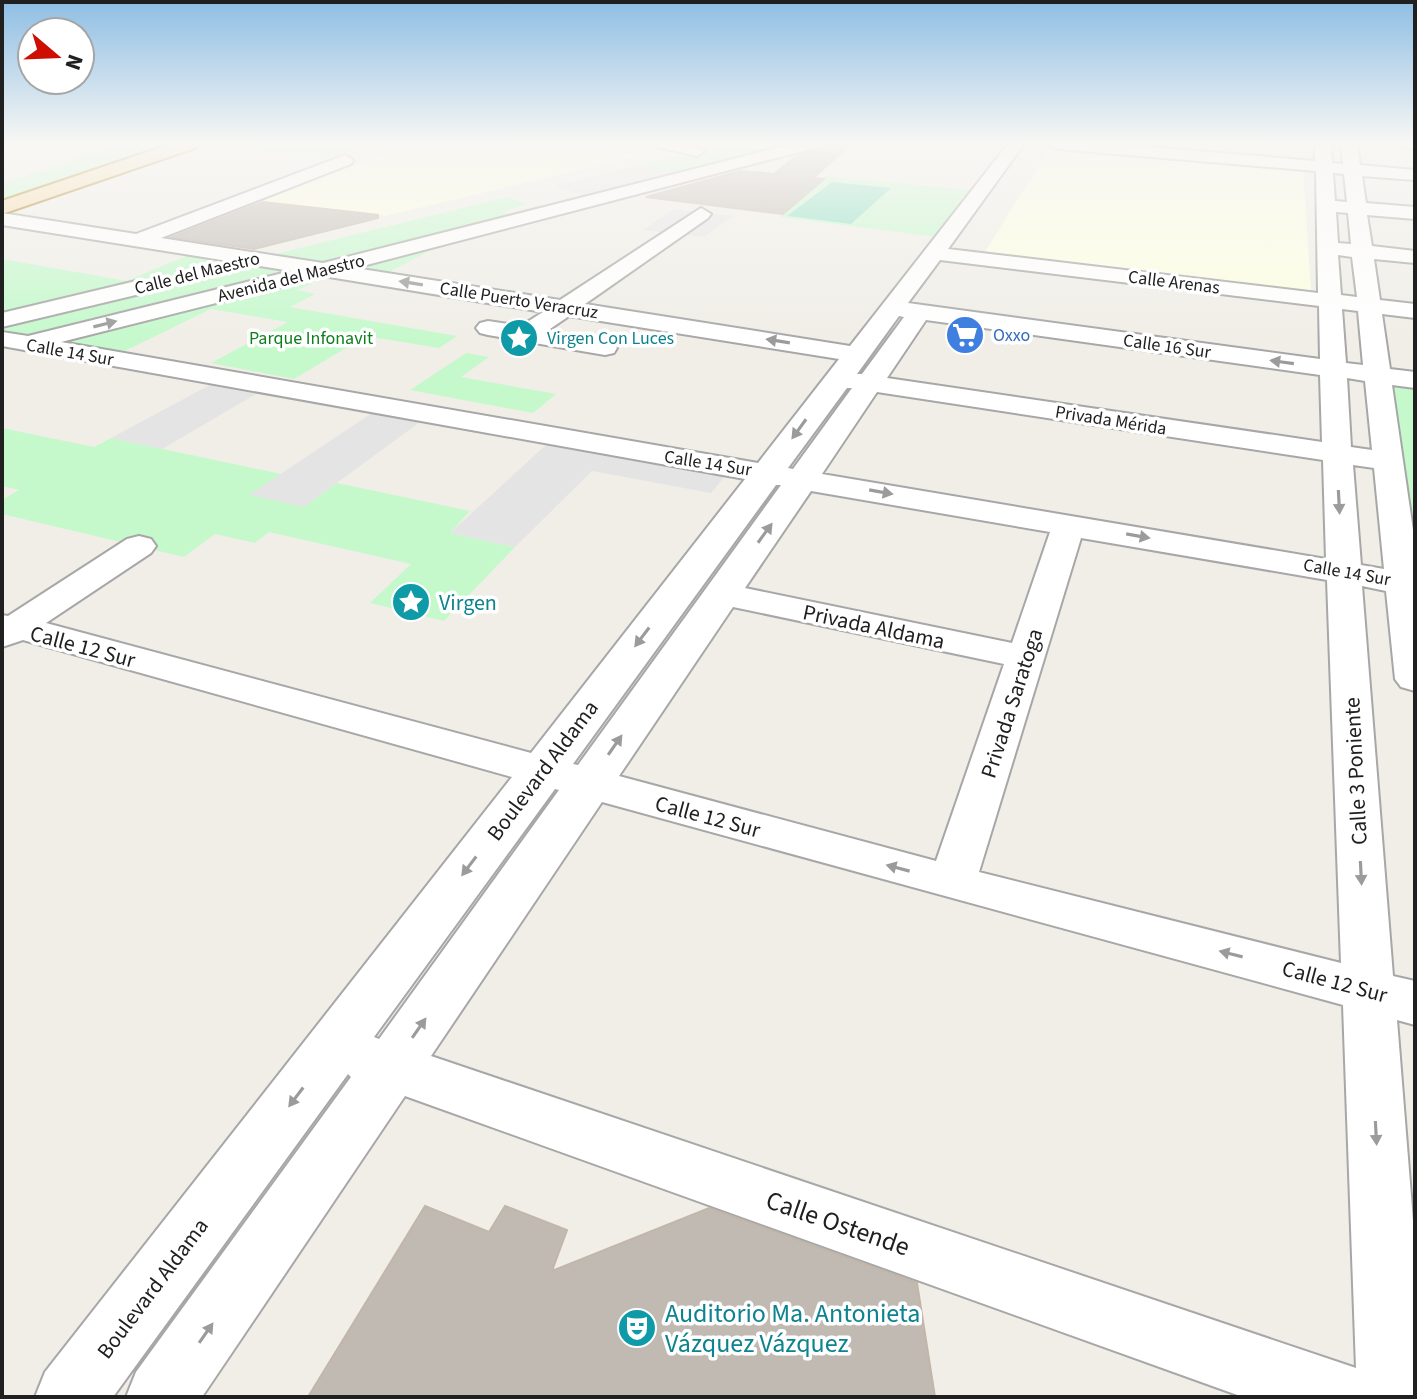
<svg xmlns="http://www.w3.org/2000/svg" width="1417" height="1399" font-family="'Source Sans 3',sans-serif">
	<rect width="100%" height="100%" fill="#f0eee7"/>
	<path fill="#fdffe2" d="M 427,144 L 496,144 L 641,155 L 385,216 L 258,201 L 396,150 Z
		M 1052,145 L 1303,168 L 1311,291 L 984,253 Z"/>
	<path fill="#c5f9cc" d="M 120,144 L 189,144 L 2,208 L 2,184 Z
		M 253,144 L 369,144 L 327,158 L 240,148 Z
		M 723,144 L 811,144 L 687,176 L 640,165 Z
		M 825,176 L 980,191 L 944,238 L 780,217 Z
		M 507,197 L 528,204 L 502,212 L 524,219 L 424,246 L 435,248 L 369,282 L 327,275 L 298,290 L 315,294 L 290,307 L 457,336 L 439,348 L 366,336 L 294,379 L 211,363 L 288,322 L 211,309 L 108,359 L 24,344 L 2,349 L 2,259 L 127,281 L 203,249 L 260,258 Z
		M 466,353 L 489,357 L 461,377 L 556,394 L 533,413 L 410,390 Z
		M 1377,375 L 1415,380 L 1415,585 Z
		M 2,428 L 94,447 L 111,438 L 281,474 L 303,507 L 337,483 L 470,511 L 450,533 L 515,547 L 444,621 L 370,603 L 411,564 L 269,532 L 255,543 L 215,534 L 184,557 L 2,514 L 2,500 L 19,490 L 2,486 Z"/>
	<path fill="#86dec1" d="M 832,182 L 891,188 L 851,224 L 787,216 Z"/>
	<path fill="#e4e4e4" d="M 640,165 L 687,176 L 600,200 L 554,186 Z
		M 674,209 L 733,216 L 704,237 L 643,230 Z
		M 221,379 L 268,387 L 162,449 L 111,438 Z
		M 372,413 L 420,422 L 304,507 L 249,495 Z
		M 547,444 L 725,476 L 711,493 L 592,471 L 515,547 L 450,533 Z"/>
	<path fill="#c1bab3" stroke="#c2b6a9" stroke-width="2" d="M 823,144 L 845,144 L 848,147 L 813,178 L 824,179 L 783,214 L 646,197 L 740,171 L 774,174 L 796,156 L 819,150 Z
		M 263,202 L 378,215 L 378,218 L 254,249 L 172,237 Z
		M 425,1206 L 489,1232 L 505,1206 L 567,1230 L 552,1271 L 709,1208 L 917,1283 L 935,1397 L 308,1397 Z"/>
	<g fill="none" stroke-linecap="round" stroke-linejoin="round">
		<g stroke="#a7a7a7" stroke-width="4">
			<path id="minor" d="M 656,144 L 687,144 L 705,151 L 697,156 L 658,147 Z
				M 793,144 L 820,144 L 818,147 L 355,268 L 560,300 L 701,208 L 711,214 L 708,218 L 585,304 L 850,346 L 1008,144 L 1024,144 L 948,249 L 1318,293 L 1316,171 L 1057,149 L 1049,144 L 1114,144 L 1315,161 L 1315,144 L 1331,144 L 1332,163 L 1343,164 L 1341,144 L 1357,144 L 1360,165 L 1415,170 L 1415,180 L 1362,176 L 1366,203 L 1415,207 L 1415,219 L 1367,215 L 1372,246 L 1415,251 L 1415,263 L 1374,259 L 1380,300 L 1415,304 L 1415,318 L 1382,314 L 1390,369 L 1415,372 L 1415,388 L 1392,385 L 1415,544 L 1415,691 L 1401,687 L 1395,679 L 1386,591 L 1362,586 L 1393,976 L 1415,981 L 1415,1025 L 1397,1020 L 1415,1246 L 1415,1397 L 1243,1397 L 405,1096 L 202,1397 L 126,1397 L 136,1372 L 351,1077 L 348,1074 L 113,1397 L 35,1397 L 45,1372 L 512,777 L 23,640 L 2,647 L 2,615 L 8,616 L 127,539 L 139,536 L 151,539 L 156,546 L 151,553 L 46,623 L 531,753 L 745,479 L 2,346 L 2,332 L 28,336 L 291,271 L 2,225 L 2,213 L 136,234 L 345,155 L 353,160 L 351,164 L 161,238 L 323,263 ZM 1333,173 L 1344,174 L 1347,202 L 1335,201 ZM 1336,212 L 1348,213 L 1351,244 L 1338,243 ZM 1338,255 L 1352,257 L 1357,297 L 1341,295 ZM 940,260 L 1319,306 L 1320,359 L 908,303 ZM 323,276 L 543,312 L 521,326 L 488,321 L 480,323 L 476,328 L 480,333 L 488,335 L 605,355 L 614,353 L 617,348 L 614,343 L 547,331 L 569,316 L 839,359 L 758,463 L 61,342 ZM 1342,309 L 1358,311 L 1363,365 L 1346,363 ZM 899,316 L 904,317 L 862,374 L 857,374 ZM 926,320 L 1320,375 L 1322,442 L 887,378 ZM 1347,378 L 1365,381 L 1372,450 L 1351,447 ZM 847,388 L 852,388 L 793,469 L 788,468 ZM 877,392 L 1323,460 L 1326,559 L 822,474 ZM 1353,465 L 1374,468 L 1384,569 L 1361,565 ZM 776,485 L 781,485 L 578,765 L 573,764 ZM 811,491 L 1050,532 L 1012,643 L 745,588 ZM 1081,538 L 1327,580 L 1341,963 L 979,872 ZM 733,607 L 1004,664 L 936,861 L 619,776 ZM 555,789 L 559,790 L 379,1039 L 374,1037 ZM 602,802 L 1343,1005 L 1356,1368 L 431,1056 Z
				M 1404,144 L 1415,144 L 1415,149 L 1406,147 Z
				M 136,281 L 147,288 L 144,293 L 2,327 L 2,313 Z"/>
		</g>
		<g stroke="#9a7002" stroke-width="4">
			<path id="major" d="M 171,144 L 198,144 L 195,148 L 2,214 L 2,201 Z"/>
		</g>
		<use href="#minor" fill="#fff" fill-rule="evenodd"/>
		<use href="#major" fill="#fad9a2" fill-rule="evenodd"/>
	</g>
	<defs><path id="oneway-solid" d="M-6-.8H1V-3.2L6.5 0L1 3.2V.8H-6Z" transform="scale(2)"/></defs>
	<g fill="#9b9b9b">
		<use href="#oneway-solid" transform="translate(411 283) rotate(-171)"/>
		<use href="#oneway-solid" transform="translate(105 324) rotate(-14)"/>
		<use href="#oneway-solid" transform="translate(778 341) rotate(-171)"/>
		<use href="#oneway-solid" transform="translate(1282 362) rotate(-172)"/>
		<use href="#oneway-solid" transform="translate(799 429) rotate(126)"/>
		<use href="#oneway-solid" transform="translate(881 492) rotate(10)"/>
		<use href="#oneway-solid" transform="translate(1339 502) rotate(87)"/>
		<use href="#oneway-solid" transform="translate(765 533) rotate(-54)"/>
		<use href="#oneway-solid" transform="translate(1138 536) rotate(10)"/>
		<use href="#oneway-solid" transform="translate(642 637) rotate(127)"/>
		<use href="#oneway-solid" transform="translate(615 745) rotate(-55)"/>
		<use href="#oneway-solid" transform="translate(469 866) rotate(127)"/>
		<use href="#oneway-solid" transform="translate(898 868) rotate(-165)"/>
		<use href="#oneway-solid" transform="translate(1361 873) rotate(87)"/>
		<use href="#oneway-solid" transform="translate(1231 954) rotate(-166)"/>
		<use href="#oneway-solid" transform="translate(419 1028) rotate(-55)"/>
		<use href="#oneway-solid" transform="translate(296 1097) rotate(127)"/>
		<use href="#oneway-solid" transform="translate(1376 1133) rotate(87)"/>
		<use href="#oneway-solid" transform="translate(206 1333) rotate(-55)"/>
	</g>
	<linearGradient id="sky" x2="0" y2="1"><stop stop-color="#8ebee4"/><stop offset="0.42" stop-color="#f8f7f4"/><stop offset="1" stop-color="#f8f7f4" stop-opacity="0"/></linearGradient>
	<rect width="1417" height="340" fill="url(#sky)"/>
	<defs>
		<g id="supermarket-disc" transform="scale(2)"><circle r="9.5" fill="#3f7fe0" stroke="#fff"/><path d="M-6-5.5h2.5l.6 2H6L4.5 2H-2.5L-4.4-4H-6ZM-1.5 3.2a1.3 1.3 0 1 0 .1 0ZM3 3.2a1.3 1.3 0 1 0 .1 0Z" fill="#fff"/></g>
		<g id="sight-disc" transform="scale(2)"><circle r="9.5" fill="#0f9aa8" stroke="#fff"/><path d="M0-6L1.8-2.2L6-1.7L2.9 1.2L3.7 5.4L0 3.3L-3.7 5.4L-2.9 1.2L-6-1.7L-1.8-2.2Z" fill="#fff"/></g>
		<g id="theatre-disc" transform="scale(2)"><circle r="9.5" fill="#0f9aa8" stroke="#fff"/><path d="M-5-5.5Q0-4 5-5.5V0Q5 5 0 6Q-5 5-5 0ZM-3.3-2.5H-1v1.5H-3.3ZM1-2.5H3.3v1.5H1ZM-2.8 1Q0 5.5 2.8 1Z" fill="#fff"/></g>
	</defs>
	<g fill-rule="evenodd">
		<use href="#supermarket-disc" x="965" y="335"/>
		<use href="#sight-disc" x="519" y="338"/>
		<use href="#sight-disc" x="411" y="602"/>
		<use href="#theatre-disc" x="637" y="1328"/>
	</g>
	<g text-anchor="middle" stroke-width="7" stroke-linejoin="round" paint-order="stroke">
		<g font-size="18" fill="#202020" stroke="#fff">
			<text transform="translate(197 273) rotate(-14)" y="6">Calle del Maestro</text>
			<text transform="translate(291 278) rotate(-14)" y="6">Avenida del Maestro</text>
			<text transform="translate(1174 282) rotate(7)" y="6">Calle Arenas</text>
			<text transform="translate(519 300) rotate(9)" y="6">Calle Puerto Veracruz</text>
			<text transform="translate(1167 346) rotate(8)" y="6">Calle 16 Sur</text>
			<text transform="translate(70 352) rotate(10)" y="6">Calle 14 Sur</text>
			<text transform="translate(1111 420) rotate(9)" y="6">Privada Mérida</text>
			<text transform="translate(708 463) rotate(9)" y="6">Calle 14 Sur</text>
			<text transform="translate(1347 572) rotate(10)" y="6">Calle 14 Sur</text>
		</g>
		<g font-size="18" fill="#366cbe" stroke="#fff" text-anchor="start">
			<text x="993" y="341">Oxxo</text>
		</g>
		<g font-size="18" fill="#0d7f1d" stroke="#fff">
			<text x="311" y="344">Parque Infonavit</text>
		</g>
		<g font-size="18" fill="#0d838f" stroke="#fff" text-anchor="start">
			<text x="547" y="344">Virgen Con Luces</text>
		</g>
		<g font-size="22" fill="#0d838f" stroke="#fff" text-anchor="start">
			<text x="439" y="610">Virgen</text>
		</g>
		<g font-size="22" fill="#202020" stroke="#fff">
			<text transform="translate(874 626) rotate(12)" y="8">Privada Aldama</text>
			<text transform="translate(83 646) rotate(15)" y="8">Calle 12 Sur</text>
			<text transform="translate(1011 703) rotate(-72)" y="8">Privada Saratoga</text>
			<text transform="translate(542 770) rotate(-53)" y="8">Boulevard Aldama</text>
			<text transform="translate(1355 771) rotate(-93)" y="8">Calle 3 Poniente</text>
			<text transform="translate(708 816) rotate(15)" y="8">Calle 12 Sur</text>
			<text transform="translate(1335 981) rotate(15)" y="8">Calle 12 Sur</text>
			<text transform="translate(152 1288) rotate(-53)" y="8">Boulevard Aldama</text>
		</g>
		<g font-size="26" fill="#202020" stroke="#fff">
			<text transform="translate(838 1223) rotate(19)" y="9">Calle Ostende</text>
		</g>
		<g font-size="26" fill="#0d838f" stroke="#fff" text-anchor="start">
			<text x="665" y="1322">Auditorio Ma. Antonieta<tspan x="665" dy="30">Vázquez Vázquez</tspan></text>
		</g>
	</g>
	<rect width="1417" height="1399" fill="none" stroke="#202020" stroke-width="8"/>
	<g transform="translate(56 56) rotate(109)"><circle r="38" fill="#ffffff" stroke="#a6a6a6" stroke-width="2"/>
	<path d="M0-6L14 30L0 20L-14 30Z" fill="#cd0f03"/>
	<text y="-12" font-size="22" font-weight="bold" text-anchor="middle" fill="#202020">N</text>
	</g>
</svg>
